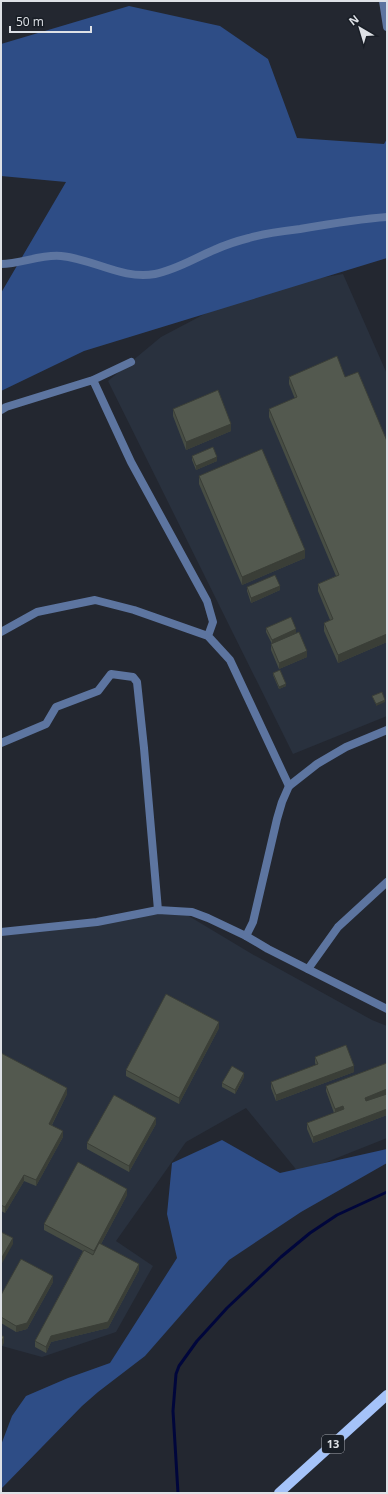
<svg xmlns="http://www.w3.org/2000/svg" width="388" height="1494" font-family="'Open Sans',sans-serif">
	<rect width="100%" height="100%" fill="#232730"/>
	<path fill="#29313e" d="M 343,274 L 387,374 L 387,716 L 293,754 L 108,381 L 161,337 L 250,290 Z
		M 182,912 L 252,954 L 372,1020 L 387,1026 L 387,1138 L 299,1173 L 246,1108 L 186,1142 L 116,1241 L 153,1266 L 116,1332 L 42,1357 L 2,1346 L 1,1348 L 1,930 Z"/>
	<path fill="#2e4d86" d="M 129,6 L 220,26 L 268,59 L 297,138 L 384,144 L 387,139 L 387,258 L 84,351 L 1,391 L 1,293 L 66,182 L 1,176 L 1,44 Z
		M 222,1140 L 280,1173 L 387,1149 L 387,1163 L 301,1212 L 229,1260 L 145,1356 L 98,1392 L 82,1406 L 1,1489 L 1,1445 L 12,1416 L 26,1396 L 68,1378 L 110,1363 L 177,1258 L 167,1214 L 172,1163 Z"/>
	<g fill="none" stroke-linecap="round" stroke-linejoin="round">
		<path stroke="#00063b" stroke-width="3" d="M 178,1493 L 173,1411 L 176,1374 L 179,1366 L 197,1341 L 227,1308 L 281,1257 L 310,1233 L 337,1215 L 387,1192"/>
		<path stroke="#5d75a0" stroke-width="8" d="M 383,1 L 387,27
			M 1,264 C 21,264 41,254 61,256 C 94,259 122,280 155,274 C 176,270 195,258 214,250 C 225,245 237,241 249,238 C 265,233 283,231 300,229 C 329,224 358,219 387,217
			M 93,380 L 131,462 L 207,601 L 213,622 L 208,636
			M 1,410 L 6,407 L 93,380 L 131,362
			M 1,632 L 37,612 L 95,600 L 134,610 L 208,636 L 230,660 L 289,786
			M 1,743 L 46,724 L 56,707 L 98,691 L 111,674 L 133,677 L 137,682 L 144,748 L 158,910
			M 1,932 L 97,922 L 158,910 L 192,912 L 208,918 L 246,936
			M 308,969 L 338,927 L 387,882"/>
		<path stroke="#5d75a0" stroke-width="8" d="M 387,730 L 346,747 L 317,764 L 289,786 L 282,802 L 277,819 L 253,922 L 246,936 L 268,949 L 387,1009"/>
		<path stroke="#a5c3f9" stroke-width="10" d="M 279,1493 L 387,1395"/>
	</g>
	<path fill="#474d44" d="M 289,377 L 345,377 L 387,441 L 387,642 L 338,663 L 324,631 L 324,623 L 330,620 L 318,591 L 318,584 L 336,576 L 269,417 L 269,409 L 295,399 L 289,384 Z
		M 173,409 L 231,431 L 186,450 L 173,416 Z
		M 192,456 L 217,461 L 196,470 L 192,460 Z
		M 199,476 L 305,558 L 242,585 L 199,484 Z
		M 247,587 L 280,590 L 251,603 L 247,591 Z
		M 266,628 L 296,633 L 272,644 L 266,632 Z
		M 271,644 L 307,657 L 279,669 L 271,650 Z
		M 273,673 L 286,686 L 279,689 L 273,675 Z
		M 219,1028 L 179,1104 L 126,1076 L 126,1070 Z
		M 1,1053 L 67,1094 L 52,1125 L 63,1137 L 36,1186 L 24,1181 L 5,1213 L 1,1211 Z
		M 315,1057 L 354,1072 L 276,1101 L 271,1088 L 271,1082 L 316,1065 L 315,1063 Z
		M 387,1063 L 387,1115 L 313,1143 L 307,1129 L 307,1123 L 334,1113 L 326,1091 L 326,1086 Z
		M 244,1077 L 235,1094 L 222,1087 L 222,1083 Z
		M 156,1124 L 129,1172 L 87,1149 L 87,1143 Z
		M 127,1195 L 101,1244 L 139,1270 L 108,1328 L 51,1342 L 46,1353 L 35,1347 L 35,1341 L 83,1251 L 44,1230 L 44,1224 Z
		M 53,1282 L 27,1329 L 16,1332 L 1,1323 L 1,1295 Z"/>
	<path fill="#3a3e37" d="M 231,424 L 231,431 L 186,450 L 186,442 Z
		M 217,457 L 217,461 L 196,470 L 196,466 Z
		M 305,550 L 305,558 L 242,585 L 242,577 Z
		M 280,586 L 280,590 L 251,603 L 251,598 Z
		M 296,629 L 296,633 L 272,644 L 272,640 Z
		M 387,634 L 387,642 L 338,663 L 338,655 Z
		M 307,651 L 307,657 L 279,669 L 279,663 Z
		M 286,684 L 286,686 L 279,689 L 279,687 Z
		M 385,700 L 385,702 L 376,706 L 376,704 Z
		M 219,1022 L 219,1028 L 179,1104 L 179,1098 Z
		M 354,1066 L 354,1072 L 276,1101 L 276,1095 Z
		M 244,1073 L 244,1077 L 235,1094 L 235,1090 Z
		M 67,1088 L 67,1094 L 49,1130 L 49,1124 Z
		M 387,1089 L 387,1095 L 365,1104 L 365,1098 Z
		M 343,1106 L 343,1112 L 335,1115 L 335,1109 Z
		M 387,1109 L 387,1115 L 313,1143 L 313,1137 Z
		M 156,1118 L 156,1124 L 129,1172 L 129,1166 Z
		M 63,1131 L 63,1137 L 36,1186 L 36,1180 Z
		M 24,1175 L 24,1181 L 5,1213 L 5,1207 Z
		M 127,1189 L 127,1195 L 94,1257 L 94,1251 Z
		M 13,1238 L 13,1244 L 1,1265 L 1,1259 Z
		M 139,1264 L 139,1270 L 108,1328 L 51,1342 L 46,1353 L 46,1347 L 51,1336 Z
		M 53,1276 L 53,1282 L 27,1329 L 16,1332 L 16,1326 Z
		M 4,1337 L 4,1343 L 1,1348 L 1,1342 Z"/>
	<path fill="#53594f" stroke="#3a3e37" d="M 337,356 L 345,377 L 358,372 L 387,441 L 387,634 L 338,655 L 324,623 L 333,619 L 318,584 L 339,575 L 269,409 L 297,397 L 289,377 Z
		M 218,390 L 231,424 L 186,442 L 173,409 Z
		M 213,447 L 217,457 L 196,466 L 192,456 Z
		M 262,449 L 305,550 L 242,577 L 199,476 Z
		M 275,575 L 280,586 L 251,598 L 247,587 Z
		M 291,617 L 296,629 L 272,640 L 266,628 Z
		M 299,632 L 307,651 L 279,663 L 271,644 Z
		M 280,670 L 286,684 L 279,687 L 273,673 Z
		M 382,692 L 385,700 L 376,704 L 372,696 Z
		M 166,994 L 219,1022 L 179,1098 L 126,1070 Z
		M 346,1045 L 354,1066 L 276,1095 L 271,1082 L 318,1064 L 315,1057 Z
		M 1,1053 L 67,1088 L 49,1124 L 63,1131 L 36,1180 L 24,1175 L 5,1207 L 1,1205 Z
		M 387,1063 L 387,1089 L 365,1098 L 366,1101 L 387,1094 L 387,1109 L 313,1137 L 307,1123 L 344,1109 L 343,1106 L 335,1109 L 326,1086 Z
		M 232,1066 L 244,1073 L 235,1090 L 222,1083 Z
		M 114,1095 L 156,1118 L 129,1166 L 87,1143 Z
		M 78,1162 L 127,1189 L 94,1251 L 44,1224 Z
		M 1,1232 L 13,1238 L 1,1259 Z
		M 99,1243 L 139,1264 L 108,1322 L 51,1336 L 46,1347 L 35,1341 L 84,1250 L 93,1255 Z
		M 21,1259 L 53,1276 L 27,1323 L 16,1326 L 1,1317 L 1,1295 Z
		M 1,1335 L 4,1337 L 1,1342 Z"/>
	<g text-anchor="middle" stroke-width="3.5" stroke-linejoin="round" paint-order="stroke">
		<rect fill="#191e26" stroke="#a3a6ac" stroke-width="1" x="322" y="1435" width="22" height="18" rx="3"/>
		<g font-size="11" font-weight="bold" fill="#dee1e6">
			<text x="333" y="1448">13</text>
		</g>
	</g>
	<rect width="388" height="1494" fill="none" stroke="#dee1e6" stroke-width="4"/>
	<g transform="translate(360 28) rotate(322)" stroke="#191e26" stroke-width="3" paint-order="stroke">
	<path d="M0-3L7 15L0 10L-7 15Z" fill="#dee1e6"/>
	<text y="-6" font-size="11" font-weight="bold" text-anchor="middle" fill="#dee1e6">N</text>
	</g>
	<path d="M10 26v6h81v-6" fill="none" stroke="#dee1e6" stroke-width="2"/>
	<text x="16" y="26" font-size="12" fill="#dee1e6" stroke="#191e26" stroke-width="3" paint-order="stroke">50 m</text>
</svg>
